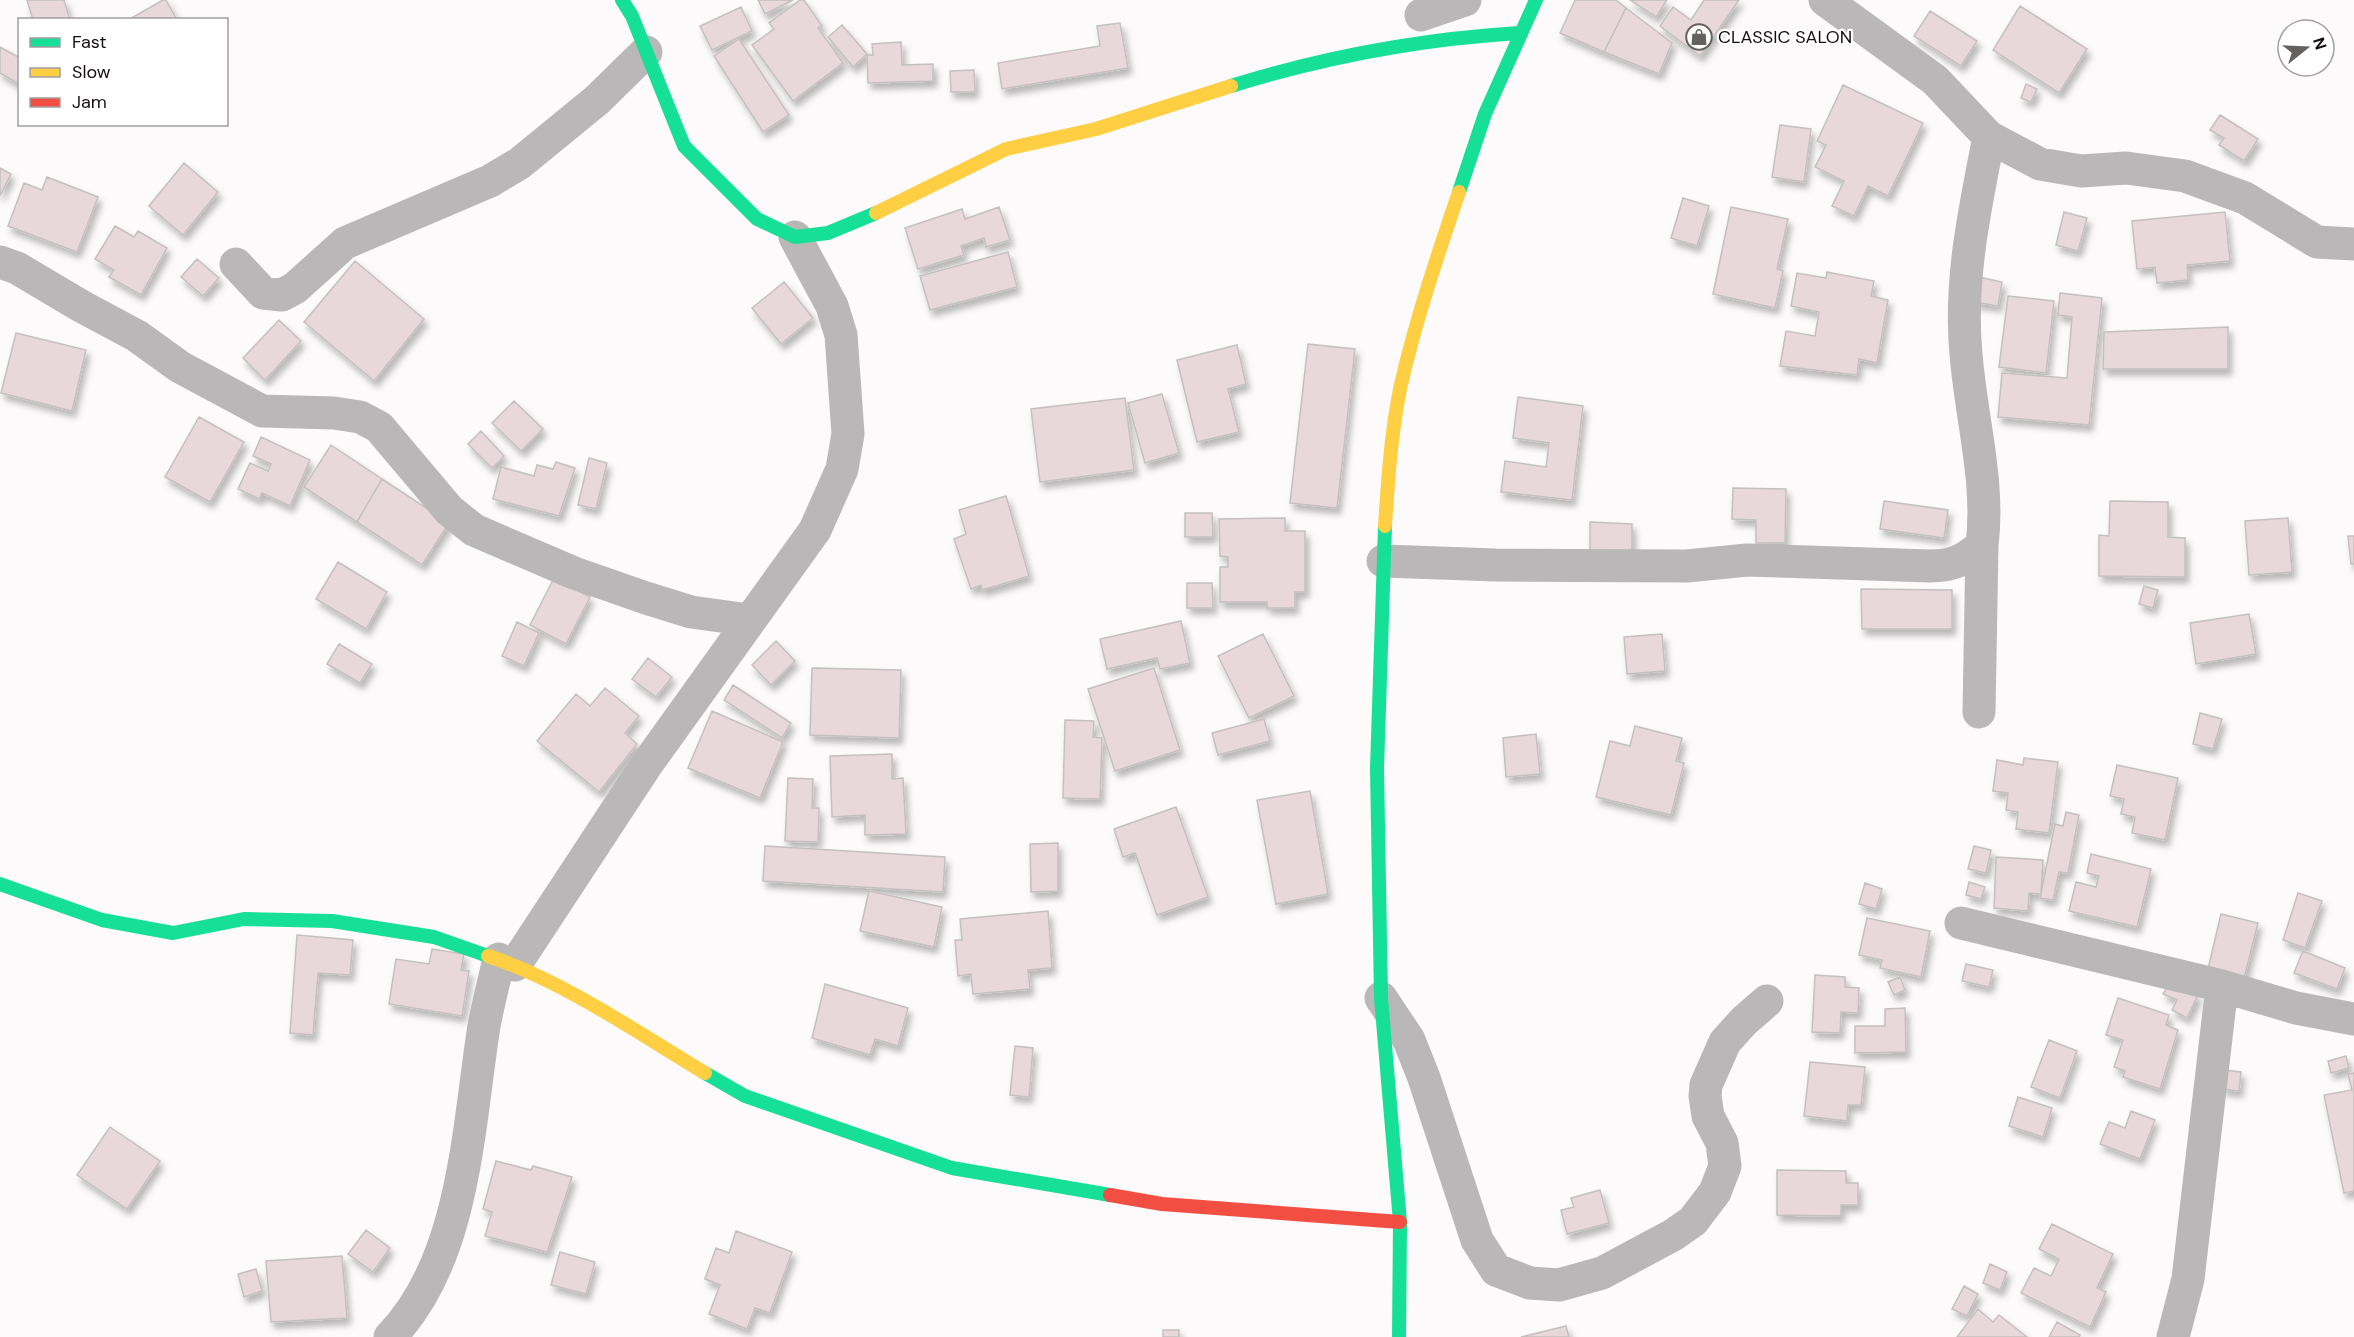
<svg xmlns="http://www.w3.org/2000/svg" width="2354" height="1337" font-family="'DM Sans',sans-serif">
	<defs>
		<filter id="shadow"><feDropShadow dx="3.5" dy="6" stdDeviation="3" flood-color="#0004"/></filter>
	</defs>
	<rect width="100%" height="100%" fill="#fcfafa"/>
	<path fill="#e9d8db" stroke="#c4c0c0" stroke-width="1.5" filter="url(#shadow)" d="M 27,0 L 64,0 L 70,20 L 33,20 Z
		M 163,0 L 166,0 L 177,20 L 128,20 Z
		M 758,0 L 793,0 L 765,14 Z
		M 800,0 L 804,0 L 822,26 L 818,28 L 843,63 L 793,101 L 752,45 L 774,29 L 769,23 Z
		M 1575,0 L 1616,0 L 1626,8 L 1604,52 L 1560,33 Z
		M 1630,0 L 1667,0 L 1656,17 Z
		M 1704,0 L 1739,0 L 1700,56 L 1660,26 L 1673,7 L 1691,20 Z
		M 2020,6 L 2087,49 L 2059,93 L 1993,50 Z
		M 741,7 L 752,31 L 712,50 L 700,26 Z
		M 1626,8 L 1672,43 L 1659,74 L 1604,52 Z
		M 1930,11 L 1977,41 L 1961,66 L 1914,36 Z
		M 1120,23 L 1128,68 L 1002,89 L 998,63 L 1100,46 L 1097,26 Z
		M 842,25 L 867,54 L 853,67 L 828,37 Z
		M 739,39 L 789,115 L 763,132 L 714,56 Z
		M 901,42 L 902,65 L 933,64 L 933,81 L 868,83 L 867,55 L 873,55 L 872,44 Z
		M 0,47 L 20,58 L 19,84 L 0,73 Z
		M 974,70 L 975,92 L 951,92 L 950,71 Z
		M 2026,84 L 2037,89 L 2031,102 L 2021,98 Z
		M 1843,85 L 1923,123 L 1888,196 L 1868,186 L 1854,216 L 1832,206 L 1844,181 L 1815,167 L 1826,145 L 1817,141 Z
		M 2220,115 L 2258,139 L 2244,161 L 2219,145 L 2224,138 L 2210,130 Z
		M 1780,125 L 1811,129 L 1804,182 L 1772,177 Z
		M 184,163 L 218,192 L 183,235 L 149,206 Z
		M 0,168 L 11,174 L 0,196 Z
		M 47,177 L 98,197 L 77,252 L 8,226 L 24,183 L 42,190 Z
		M 1683,198 L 1709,206 L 1697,246 L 1671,238 Z
		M 999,207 L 1010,240 L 986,247 L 984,238 L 961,246 L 964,255 L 918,269 L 905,228 L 962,209 L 965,219 Z
		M 1731,207 L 1788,219 L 1777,269 L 1783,271 L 1775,308 L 1713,294 Z
		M 2064,212 L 2087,218 L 2078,251 L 2056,245 Z
		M 2225,212 L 2230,261 L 2187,265 L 2188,280 L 2157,283 L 2155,267 L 2137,269 L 2132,221 Z
		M 115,226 L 134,237 L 138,231 L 167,248 L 141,295 L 109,277 L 114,270 L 95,259 Z
		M 1008,252 L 1017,287 L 930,310 L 920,276 Z
		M 197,259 L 219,278 L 203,296 L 181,277 Z
		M 355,261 L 424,319 L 374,381 L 304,322 Z
		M 1827,272 L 1874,281 L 1871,296 L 1888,300 L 1877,363 L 1859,359 L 1857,375 L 1780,366 L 1786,331 L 1815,336 L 1819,312 L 1791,306 L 1797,273 L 1826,278 Z
		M 1979,277 L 2002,282 L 1998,306 L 1974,302 Z
		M 784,282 L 813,318 L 781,344 L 752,308 Z
		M 2060,293 L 2102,298 L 2089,425 L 1998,417 L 2002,373 L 2067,378 L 2072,317 L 2058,315 Z
		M 2008,296 L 2054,301 L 2046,373 L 1999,367 Z
		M 279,320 L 301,341 L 265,380 L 243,358 Z
		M 2228,327 L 2228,369 L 2103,369 L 2104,332 Z
		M 16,333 L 86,350 L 72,411 L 1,393 Z
		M 1308,344 L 1355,349 L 1337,508 L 1290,503 Z
		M 1237,345 L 1246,384 L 1228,389 L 1239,432 L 1197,442 L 1177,360 Z
		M 1162,394 L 1179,453 L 1145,463 L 1128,403 Z
		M 1518,397 L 1583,406 L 1572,500 L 1501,492 L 1505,461 L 1546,467 L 1549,443 L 1513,438 Z
		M 1125,398 L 1134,470 L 1040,482 L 1031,409 Z
		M 514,401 L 543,429 L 521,451 L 492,423 Z
		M 199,417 L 244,442 L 210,502 L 165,477 Z
		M 481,431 L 504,456 L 492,468 L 468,444 Z
		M 261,437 L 310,460 L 290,506 L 262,493 L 259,499 L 238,489 L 250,463 L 268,471 L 271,464 L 253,456 Z
		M 331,445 L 382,479 L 357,522 L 304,487 Z
		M 589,458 L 607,463 L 596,509 L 578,505 Z
		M 556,462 L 575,468 L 559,516 L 493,499 L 501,467 L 534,476 L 537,465 L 553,469 Z
		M 382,479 L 449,523 L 422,565 L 357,522 Z
		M 1733,488 L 1786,489 L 1785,543 L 1756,543 L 1756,520 L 1732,519 Z
		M 1006,496 L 1029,576 L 982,590 L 981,585 L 971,589 L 954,539 L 966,534 L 959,510 Z
		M 1884,501 L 1948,510 L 1944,538 L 1880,529 Z
		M 2110,501 L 2168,502 L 2168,537 L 2185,538 L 2185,577 L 2099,576 L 2099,535 L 2109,536 Z
		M 1185,513 L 1212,513 L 1213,537 L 1185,537 Z
		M 1285,518 L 1285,531 L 1305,531 L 1305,592 L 1295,592 L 1295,608 L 1267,608 L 1267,602 L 1220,602 L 1220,567 L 1228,567 L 1228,557 L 1220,556 L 1219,519 Z
		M 2288,518 L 2292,572 L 2249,575 L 2245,521 Z
		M 1590,522 L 1632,524 L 1632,554 L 1590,553 Z
		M 2348,536 L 2354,536 L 2354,564 L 2351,564 Z
		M 338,562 L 387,592 L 366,629 L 316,599 Z
		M 554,578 L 590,597 L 566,644 L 530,625 Z
		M 1187,583 L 1212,583 L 1213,608 L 1187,608 Z
		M 2144,586 L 2158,590 L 2153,608 L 2139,604 Z
		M 1861,589 L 1952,590 L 1952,629 L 1862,629 Z
		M 2249,614 L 2256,654 L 2196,664 L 2190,623 Z
		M 1181,621 L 1190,663 L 1160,669 L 1157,658 L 1107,669 L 1100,639 Z
		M 517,622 L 539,633 L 524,666 L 502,656 Z
		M 1263,634 L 1294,696 L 1249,718 L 1218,656 Z
		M 1662,634 L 1665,671 L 1627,674 L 1624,637 Z
		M 776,641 L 795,661 L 771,685 L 752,665 Z
		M 339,644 L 372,664 L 360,683 L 327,664 Z
		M 648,658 L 672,677 L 656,697 L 632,679 Z
		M 812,668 L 901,670 L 899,738 L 810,735 Z
		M 1154,668 L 1180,750 L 1115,771 L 1088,689 Z
		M 733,685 L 791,723 L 782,738 L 724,700 Z
		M 605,688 L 639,716 L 625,733 L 637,744 L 599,792 L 537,741 L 576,694 L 590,706 Z
		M 712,711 L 783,742 L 760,798 L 688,768 Z
		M 2200,713 L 2222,719 L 2213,749 L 2193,744 Z
		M 1264,719 L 1270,741 L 1218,755 L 1212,733 Z
		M 1065,720 L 1094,721 L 1093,737 L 1102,738 L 1100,799 L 1063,798 Z
		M 1635,726 L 1682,738 L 1676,761 L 1684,763 L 1671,815 L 1596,797 L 1610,741 L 1630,746 Z
		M 1536,734 L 1540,774 L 1506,777 L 1503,738 Z
		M 892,754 L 892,779 L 903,778 L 906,834 L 865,835 L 865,815 L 832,817 L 830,756 Z
		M 2024,758 L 2058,762 L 2049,833 L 2016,829 L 2018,812 L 2006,810 L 2008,793 L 1993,791 L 1997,760 L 2023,765 Z
		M 2117,765 L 2178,778 L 2165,840 L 2132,833 L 2135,817 L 2121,814 L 2124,799 L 2110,796 Z
		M 788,778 L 813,779 L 812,808 L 819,808 L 818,842 L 785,841 Z
		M 1310,791 L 1328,894 L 1276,904 L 1257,800 Z
		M 1176,807 L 1208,897 L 1157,915 L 1135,853 L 1123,857 L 1114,829 Z
		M 2066,812 L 2079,815 L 2068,873 L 2059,872 L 2053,900 L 2040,898 L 2055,824 L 2063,826 Z
		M 1058,843 L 1058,891 L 1031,892 L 1030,844 Z
		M 765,846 L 945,857 L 943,892 L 763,881 Z
		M 1974,846 L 1991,850 L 1986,873 L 1968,869 Z
		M 2091,854 L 2151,869 L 2137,927 L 2069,911 L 2076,882 L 2096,887 L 2099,876 L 2087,873 Z
		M 1996,857 L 2043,860 L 2041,894 L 2029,893 L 2028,911 L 1994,908 Z
		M 1969,882 L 1985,887 L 1981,899 L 1966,895 Z
		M 1865,883 L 1882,889 L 1876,909 L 1859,904 Z
		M 869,891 L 942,907 L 934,947 L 860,931 Z
		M 2298,893 L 2322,901 L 2305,948 L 2283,940 Z
		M 1048,911 L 1052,968 L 1028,970 L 1030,989 L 973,994 L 971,974 L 958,976 L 955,940 L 962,940 L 960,919 Z
		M 2221,914 L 2258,923 L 2244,978 L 2208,969 Z
		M 1867,918 L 1930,931 L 1921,977 L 1880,968 L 1882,960 L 1859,955 Z
		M 297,935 L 353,940 L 350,975 L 318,973 L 313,1035 L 290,1033 Z
		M 432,949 L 464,954 L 461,970 L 469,971 L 462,1016 L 389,1004 L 396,959 L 429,964 Z
		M 2303,951 L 2345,968 L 2337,989 L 2294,973 Z
		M 1966,964 L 1993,970 L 1989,987 L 1962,981 Z
		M 1815,975 L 1845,977 L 1845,987 L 1859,988 L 1858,1013 L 1841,1012 L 1840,1033 L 1812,1032 Z
		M 1900,977 L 1905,990 L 1894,995 L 1888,982 Z
		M 2171,980 L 2198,995 L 2187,1018 L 2172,1010 L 2177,1000 L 2163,994 Z
		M 825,984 L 908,1008 L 898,1046 L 875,1039 L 870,1055 L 812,1038 Z
		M 2118,998 L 2169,1015 L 2166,1025 L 2178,1030 L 2160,1089 L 2123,1077 L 2125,1071 L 2114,1067 L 2123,1040 L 2106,1035 Z
		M 1905,1008 L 1906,1052 L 1855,1053 L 1855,1026 L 1885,1026 L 1885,1009 Z
		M 2049,1040 L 2077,1051 L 2060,1098 L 2031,1087 Z
		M 1015,1046 L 1033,1048 L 1029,1097 L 1010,1095 Z
		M 2346,1056 L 2349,1068 L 2331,1073 L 2328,1061 Z
		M 1810,1062 L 1865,1067 L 1861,1105 L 1848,1105 L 1847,1121 L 1804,1116 Z
		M 2224,1070 L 2241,1072 L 2239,1091 L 2222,1089 Z
		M 2354,1073 L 2354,1191 L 2344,1193 L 2324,1095 L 2352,1090 L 2348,1074 Z
		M 2018,1097 L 2052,1108 L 2043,1137 L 2009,1126 Z
		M 2131,1111 L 2155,1120 L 2140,1159 L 2100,1144 L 2109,1122 L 2125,1128 Z
		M 110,1127 L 160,1161 L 127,1209 L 77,1175 Z
		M 496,1161 L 531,1170 L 533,1166 L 572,1177 L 547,1252 L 485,1236 L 492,1212 L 483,1209 Z
		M 1777,1170 L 1846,1171 L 1846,1183 L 1858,1183 L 1858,1205 L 1841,1205 L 1841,1216 L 1777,1215 Z
		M 1600,1190 L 1609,1223 L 1567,1234 L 1561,1210 L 1574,1207 L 1571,1198 Z
		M 2052,1224 L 2113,1254 L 2097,1288 L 2106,1292 L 2090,1327 L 2021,1293 L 2034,1268 L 2051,1276 L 2059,1259 L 2039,1249 Z
		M 366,1230 L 390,1248 L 373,1272 L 348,1254 Z
		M 736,1231 L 792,1252 L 770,1313 L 755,1308 L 747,1329 L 709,1314 L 720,1285 L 705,1279 L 716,1248 L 729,1253 Z
		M 560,1252 L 595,1262 L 586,1294 L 551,1285 Z
		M 342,1256 L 347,1318 L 271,1322 L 266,1261 Z
		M 1990,1264 L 2007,1272 L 2000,1290 L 1983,1283 Z
		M 256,1269 L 262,1291 L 244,1297 L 238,1274 Z
		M 1964,1286 L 1978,1294 L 1967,1316 L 1952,1309 Z
		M 1978,1309 L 1993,1322 L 1999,1315 L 2027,1337 L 1957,1337 Z
		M 2057,1322 L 2080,1335 L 2079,1337 L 2049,1337 Z
		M 1566,1326 L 1569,1337 L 1521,1337 Z
		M 1163,1330 L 1179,1330 L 1179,1337 L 1163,1337 Z"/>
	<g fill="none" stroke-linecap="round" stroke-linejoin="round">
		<path stroke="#b9b7b7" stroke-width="33" d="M 1825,0 L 1935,80 L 1989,137 L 2040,164 L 2081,171 L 2126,168 L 2185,176 L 2245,198 L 2317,242 L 2354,244
			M 1421,15 L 1465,0
			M 0,262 L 17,268 L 81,306 L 137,336 L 180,367 L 262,411 L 334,413 L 360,417 L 379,427 L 449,510 L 474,530 L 574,573 L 646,598 L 691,612 L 749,620
			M 236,264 L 263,293 L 282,295 L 295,288 L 345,243 L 490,181 L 520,163 L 597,100 L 646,52
			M 1383,561 L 1496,565 L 1687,566 L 1747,560 L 1930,566 C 1953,566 1965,560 1982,545 C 1990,482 1971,418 1966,354 C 1959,281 1975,208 1989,137
			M 1979,712 L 1982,545
			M 1961,923 L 2222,986 L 2296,1008 L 2354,1019
			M 515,965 L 647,764 L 815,530 L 842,469 L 848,434 L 841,335 L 832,306 L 795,237
			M 1381,998 L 1409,1040 L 1424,1078 L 1477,1240 L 1496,1270 L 1530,1283 L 1559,1285 L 1602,1273 L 1673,1235 L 1693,1221 L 1715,1192 L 1725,1166 L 1722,1143 L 1708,1116 L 1705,1096 L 1706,1085 L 1725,1042 L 1744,1021 L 1767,1001
			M 390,1337 C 465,1260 468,1127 484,1026 C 488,1004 494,982 499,959
			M 2173,1337 L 2188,1279 L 2222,986"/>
		<path stroke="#16e098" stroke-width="14" d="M 622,0 L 632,16 L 684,146 L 757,219 L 795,237 L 828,233 L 876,213
			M 1231,86 C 1324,57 1422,39 1519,33
			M 1459,192 L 1485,114 L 1536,0
			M 1385,526 L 1377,768 L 1381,998 L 1400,1222 L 1399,1337
			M 0,884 L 102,920 L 173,933 L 244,919 L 332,921 L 434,937 L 488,956
			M 705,1073 L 745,1096 L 952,1168 L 1110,1195"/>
		<path stroke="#ffcf43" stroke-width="14" d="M 876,213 L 1006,149 L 1096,129 L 1231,86
			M 1385,526 C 1388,480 1391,434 1400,389 C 1415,322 1437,257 1459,192
			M 488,956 C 565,982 635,1031 705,1073"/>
		<path stroke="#f24e42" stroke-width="14" d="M 1110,1195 L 1162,1204 L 1400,1222"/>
	</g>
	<defs>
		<g id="shop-ring" transform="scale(1.35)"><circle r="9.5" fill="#fff" stroke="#656161" stroke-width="1.5"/><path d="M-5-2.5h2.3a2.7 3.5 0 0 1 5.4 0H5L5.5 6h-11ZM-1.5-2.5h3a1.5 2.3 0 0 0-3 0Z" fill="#656161"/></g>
	</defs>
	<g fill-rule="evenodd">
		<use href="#shop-ring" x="1699" y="37"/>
	</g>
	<g text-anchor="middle" stroke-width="4.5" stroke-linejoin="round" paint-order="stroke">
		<g font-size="18" fill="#140e0e" stroke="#fff" text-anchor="start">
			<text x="1718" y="43">CLASSIC SALON</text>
		</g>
	</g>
	<rect x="18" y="18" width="210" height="108" fill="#ffffff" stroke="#a19f9f" stroke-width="1.5"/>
	<rect x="30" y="38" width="30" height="9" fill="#16e098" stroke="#a19f9f" stroke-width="1.5"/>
	<text x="72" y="48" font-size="18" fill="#140e0e">Fast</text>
	<rect x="30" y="68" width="30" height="9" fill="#ffcf43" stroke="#a19f9f" stroke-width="1.5"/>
	<text x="72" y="78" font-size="18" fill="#140e0e">Slow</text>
	<rect x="30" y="98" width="30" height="9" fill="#f24e42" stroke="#a19f9f" stroke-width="1.5"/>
	<text x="72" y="108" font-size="18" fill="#140e0e">Jam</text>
	<g transform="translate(2306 48) rotate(72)"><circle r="28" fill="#ffffff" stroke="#a19f9f" stroke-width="1.5"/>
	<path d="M0-4.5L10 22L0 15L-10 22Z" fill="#656161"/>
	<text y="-9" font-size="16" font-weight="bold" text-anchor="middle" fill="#140e0e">N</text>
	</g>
</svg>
